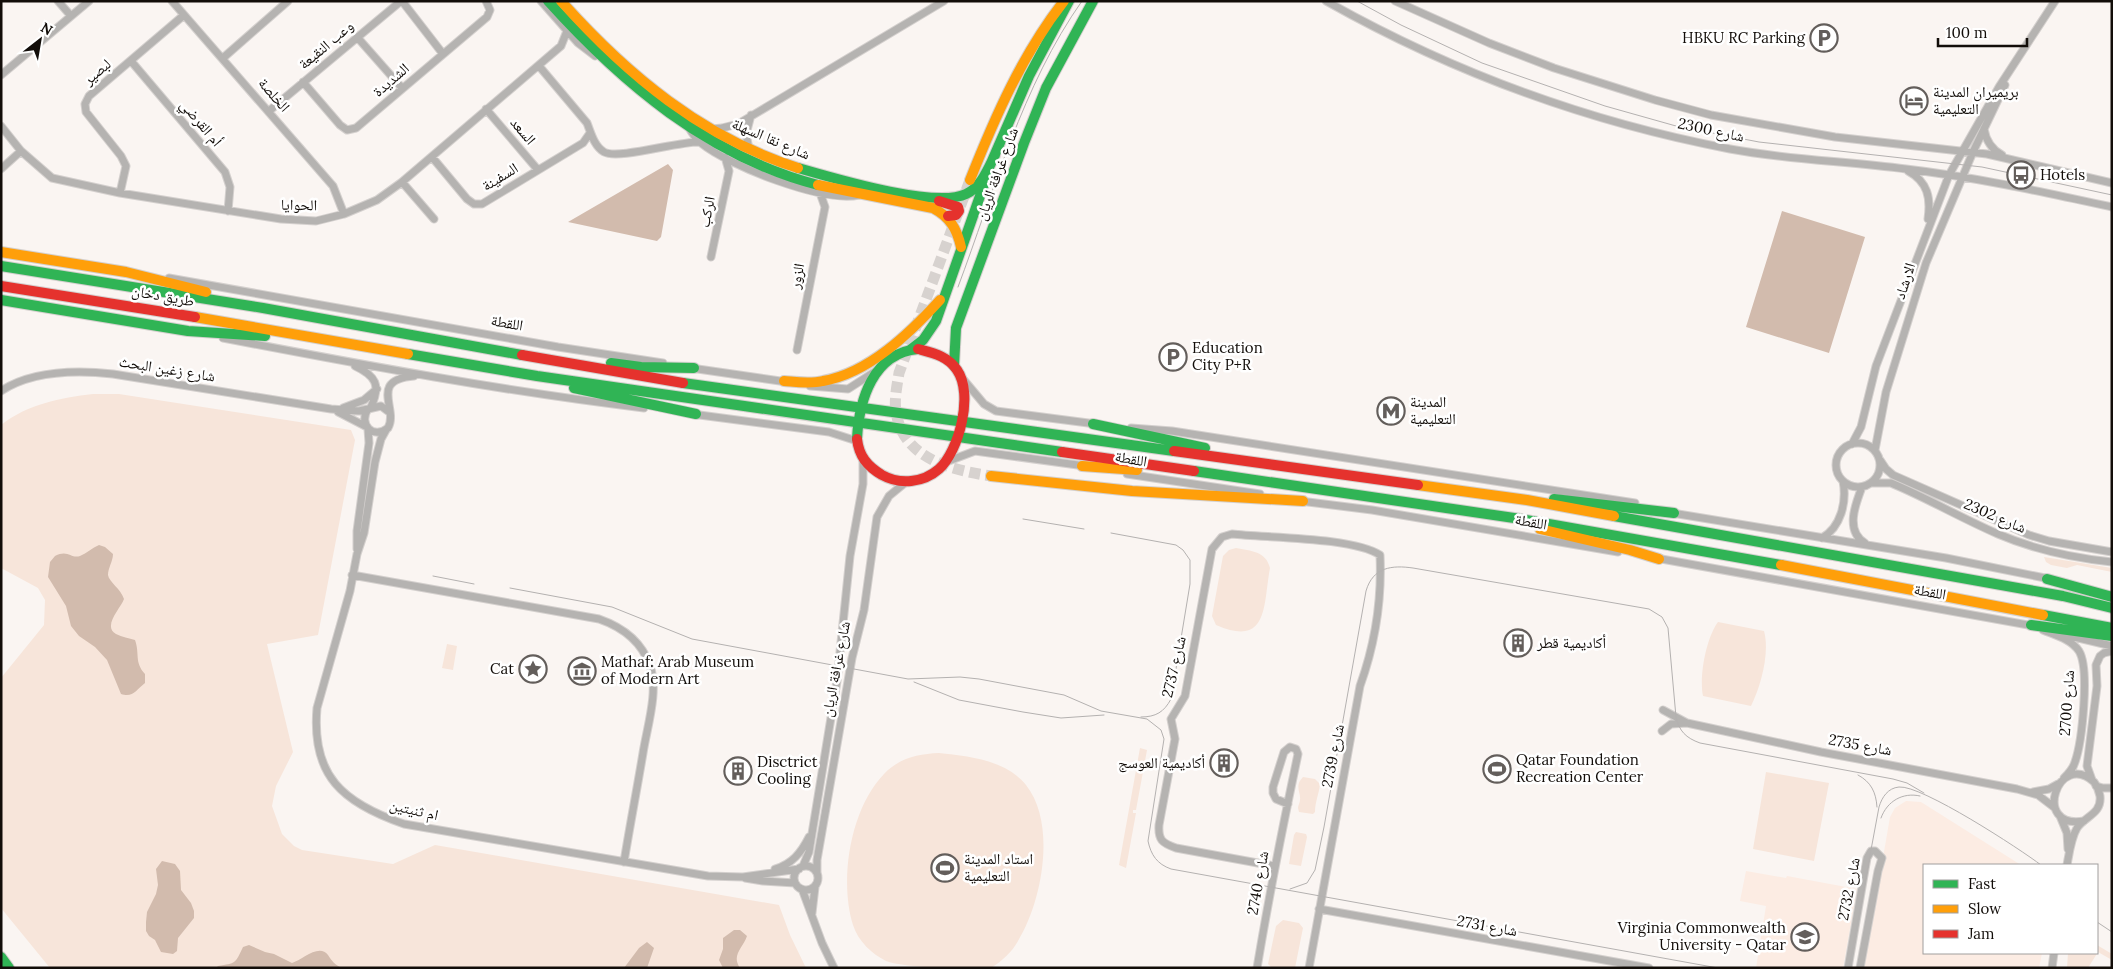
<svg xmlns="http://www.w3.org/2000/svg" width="2113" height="969" font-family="Lora,'Noto Naskh Arabic',serif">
	<rect width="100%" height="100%" fill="#faf5f2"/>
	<path fill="#fcece3" d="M 1906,801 L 1921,802 L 2021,865 L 1924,865 L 1924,953 L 2042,953 L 2039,968 L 1864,968 L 1890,817 L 1895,808 Z
		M 1746,871 L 1786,878 L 1787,876 L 1857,889 L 1843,968 L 1756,968 L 1766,906 L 1740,901 Z"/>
	<path fill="#f7e5da" d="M 93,394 L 119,394 L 164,401 L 351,430 L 355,440 L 318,635 L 267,644 L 293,752 L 276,786 L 272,806 L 282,834 L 294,846 L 302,850 L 393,864 L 435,845 L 779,905 L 790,935 L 806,968 L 50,968 L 1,908 L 1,678 L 44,625 L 45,600 L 38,588 L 1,568 L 1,425 C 28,404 60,398 93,394 Z
		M 1236,548 C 1251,551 1266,551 1270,568 C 1263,605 1269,648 1216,625 L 1212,616 L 1223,556 L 1229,550 Z
		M 2044,557 L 2112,568 L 2112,572 L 2077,565 L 2067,568 L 2051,565 L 2046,562 Z
		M 1718,622 L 1764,631 C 1770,652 1761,686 1751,706 L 1703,696 C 1699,677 1706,638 1718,622 Z
		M 447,644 L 457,646 L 453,670 L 442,668 Z
		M 1140,748 L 1147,750 L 1136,810 L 1133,810 L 1133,813 L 1136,813 L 1126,868 L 1119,865 Z
		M 939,753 C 968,756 1006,760 1026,785 C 1057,824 1042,902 1018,941 C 1012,952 1002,961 991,968 C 964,968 909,969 886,961 C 872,954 858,941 853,925 C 839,880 850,809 884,774 C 899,758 918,754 939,753 Z
		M 1766,772 L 1829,783 L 1814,861 L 1753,849 Z
		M 1303,777 L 1315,779 L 1320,784 C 1319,794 1315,802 1315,812 L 1313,814 L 1299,812 L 1298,808 C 1298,805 1300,803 1300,800 C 1301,792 1294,786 1303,777 Z
		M 1296,832 L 1306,834 L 1307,837 L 1301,866 L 1289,864 L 1294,835 Z
		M 1283,920 L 1299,923 L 1303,928 L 1295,968 L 1272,968 L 1268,964 L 1276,926 Z
		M 2097,945 L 2112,954 L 2112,960 L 2098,952 L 2088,968 L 2067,968 L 2068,953 L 2097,953 Z"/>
	<path fill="#d2bbad" d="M 668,164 L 673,170 L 661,237 L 657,241 L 568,222 Z
		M 1782,211 L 1865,237 L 1829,353 L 1746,327 Z
		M 99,545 L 105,547 L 113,554 C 113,561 108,568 108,575 C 109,582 121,589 124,599 C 121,608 102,626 116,634 C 122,637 129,638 135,640 C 140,654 134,662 145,674 L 145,683 C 136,690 133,698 121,694 L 107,660 L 95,647 L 79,636 L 71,626 L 66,606 L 48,577 L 50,562 L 55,556 C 68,549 71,559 80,556 C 87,553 92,548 99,545 Z
		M 162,861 L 175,864 L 180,871 L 181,890 L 191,903 L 194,911 L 194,918 L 178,938 L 177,951 L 173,954 L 161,952 L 155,940 L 149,936 L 146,931 L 146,922 L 147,912 L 156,894 L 158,885 L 156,869 Z
		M 734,930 L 740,930 L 747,936 C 743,948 731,955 740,968 L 723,968 L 719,960 L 723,949 L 723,938 Z
		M 647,942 L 654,948 L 647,968 L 624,968 L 639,948 Z
		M 249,945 L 265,952 L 274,954 L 292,963 C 302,960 319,943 328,955 C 332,961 335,965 342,968 L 216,968 L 218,966 C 236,963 235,964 243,947 Z"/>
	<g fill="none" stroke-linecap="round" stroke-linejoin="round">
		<path stroke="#d7d2cf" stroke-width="11" stroke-dasharray="11 5.5" stroke-linecap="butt" d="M 970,180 L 899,373 C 897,386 894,399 896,412 C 903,459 952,470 991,476"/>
		<g stroke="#d4d0ce" stroke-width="9">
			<path id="street" d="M 58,1 L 71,16
				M 172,1 L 333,186 L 344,214
				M 402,1 L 443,54
				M 541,1 L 578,43 L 595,56
				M 1326,1 C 1452,72 1588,122 1730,149 C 1788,160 1847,161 1906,169 C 1975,177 2043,192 2112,207
				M 1395,1 L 1489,43 L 1554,68 L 1655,100 L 1711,115 L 1835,137 L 1987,154 L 2112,183
				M 357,37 L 402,88
				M 223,58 L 288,1
				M 131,61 L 225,172 L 230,187 L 228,211
				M 539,66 L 587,123 C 591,133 594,146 604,152 C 618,160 679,141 700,142
				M 1,75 L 89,1
				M 303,82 L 340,125 L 347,130 L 356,128 L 487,17 L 490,10 L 486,1
				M 486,109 L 538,170
				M 269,111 L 401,1
				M 1,126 L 21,151 L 52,178 L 120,193 L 281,219 L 316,221 L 344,214 L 377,200 L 402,182 L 561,46 L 567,31
				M 689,128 C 692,133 696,139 701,143 C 729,166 824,203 859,195
				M 712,129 L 722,128 L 738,124 L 944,1
				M 1984,129 C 1986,141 1991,149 2002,155
				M 749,149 L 746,134 L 751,115
				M 432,157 L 467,199 L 474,204 L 482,204 L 583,143 L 590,133
				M 1,169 L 21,151
				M 1908,171 C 1928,182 1931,198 1928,219
				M 402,182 L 434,219
				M 120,193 L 126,166 L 121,156 L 86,112 L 85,104 L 89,96 L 184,15
				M 711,257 L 729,171 L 725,157
				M 169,278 L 558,347 L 663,363
				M 223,338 C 363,365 503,391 644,408
				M 797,350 L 825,207 L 820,193
				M 355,366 C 376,376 381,385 371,407
				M 691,368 L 787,382
				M 963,379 L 984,404 L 996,411 L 1096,424
				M 810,386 L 848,389 L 876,371
				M 1,391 C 33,370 76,370 113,374 L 331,409 L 359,411 L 368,409
				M 343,408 L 364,400 L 377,389
				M 338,412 L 365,426
				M 389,412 L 381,406 L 368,409 C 358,424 373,440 388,428 C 399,409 368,380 414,376
				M 692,414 L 829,432 L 857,441
				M 1131,428 L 1172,431 L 1635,503
				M 386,430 L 381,439 L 375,462 L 364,533 L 357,554 L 350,591 L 317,708 C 311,776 343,803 404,824 L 708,876 L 743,877 L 799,869
				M1836 465a22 22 0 1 1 44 0a22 22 0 1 1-44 0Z
				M 1852,444 L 1861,427 L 1876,366 L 1949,175 L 1999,87 L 2055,1
				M 1875,450 L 1886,392 L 1926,263 L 1973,152 L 2005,85
				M 1880,460 L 1886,469 L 1893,475 L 2029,535 L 2049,541 L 2112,552
				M 946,462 L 975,451 L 1085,466
				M 1127,474 L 1260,494
				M 1872,483 L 1891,483 C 1927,498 1961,518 1998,534 C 2033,549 2073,558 2112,562
				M 1862,487 C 1855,505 1845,531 1865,543
				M 1300,501 L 1372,510 L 1618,552
				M 1672,513 L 1946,558 L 2050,579
				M 1822,538 C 1841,527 1847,502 1843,481
				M 357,549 L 357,531 L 369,443 L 368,429
				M 1656,558 L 2034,626
				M 352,575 L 599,619 C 622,627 642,642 650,666 C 659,691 647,727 643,753 C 637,789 630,825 624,862
				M 2043,630 C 2055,635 2071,639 2079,651 C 2090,669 2082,742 2075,762 C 2073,769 2069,773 2064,778
				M 2066,635 L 2112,646
				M 1663,710 L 1687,723 L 1821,752 L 2017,789 L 2038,795 L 2055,808
				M 1662,731 L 1671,724 L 1687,723
				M 2092,780 L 2087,766 L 2097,686 L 2096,665 L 2100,656 L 2104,653 L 2112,651
				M 2096,786 L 2103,788 L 2112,788
				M 2033,792 L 2049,789 L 2058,784
				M 2060,816 L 2067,833 L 2068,849
				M 2067,865 C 2069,854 2071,838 2077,828 C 2085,816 2102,814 2100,796 C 2099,791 2097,786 2094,782 C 2058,749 2031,830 2084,821
				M 803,866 L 809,852 L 837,681 L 850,556 L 863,484 L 863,459
				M 1274,866 L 1176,848 C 1162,843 1158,840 1159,825 L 1175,739 L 1171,719 L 1185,696 L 1212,549 L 1222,537 L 1232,534 C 1267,538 1353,537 1380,555 C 1382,599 1375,644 1360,686 L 1309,968
				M794 878a12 12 0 1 1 24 0a12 12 0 1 1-24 0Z
				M 775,869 C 792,864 801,853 809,837
				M 817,873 L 817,860 L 852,658 L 864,610 L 877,517 L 889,496 L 906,482
				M 745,878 L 763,881 L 795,883
				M 802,889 L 822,943 L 834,968
				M 1319,909 L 1649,968
				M 812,913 L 815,887
				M 1257,968 C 1269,896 1283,825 1298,754 L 1296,749 L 1290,747 L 1284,752 L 1273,787 L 1273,793 L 1276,799 L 1288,804
				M 1848,968 L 1867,858 L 1871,851 L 1875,851 L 1882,858 L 1878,871 L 1860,968
				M 2052,968 L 2054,953"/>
		</g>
		<g stroke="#d4d0ce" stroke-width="12">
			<path id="fast" d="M 548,1 C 621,82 709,157 818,185
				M 992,161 L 1029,76 L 1069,1
				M 798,168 C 833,178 935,209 966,194 C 981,187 988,169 995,155
				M 1,266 L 263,308 L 522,355
				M 1,300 L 188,331 L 265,336
				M 910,350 L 923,340 L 936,321 L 986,179
				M 408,354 L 537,376 L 1062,452
				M 611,363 L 641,367 L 694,368
				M 954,366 L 956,328 L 1024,143 L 1046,88 L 1093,1
				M 683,383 L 1174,451
				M 574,388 L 696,414
				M 1093,424 L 1205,448
				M 857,439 C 859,400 873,353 918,349
				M 1194,471 L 1521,519 L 1781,565
				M 1554,499 L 1674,513
				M 1614,516 L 2063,596 L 2112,608
				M 2047,579 L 2112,597
				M 2043,615 L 2112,628
				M 2031,625 L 2112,636
				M 1,957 L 9,968"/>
		</g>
		<g stroke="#d4d0ce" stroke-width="12">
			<path id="slow" d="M 561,1 C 627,75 703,138 798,168
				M 970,180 C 995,117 1022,55 1064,1
				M 818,185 L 933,208 C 950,217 957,229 961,247
				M 1,252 L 126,272 L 206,292
				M 195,317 L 408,354
				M 784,381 C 797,382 810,384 823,381 C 869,373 910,333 940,300
				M 1082,466 L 1137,470
				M 991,476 L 1132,491 L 1303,501
				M 1418,485 L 1527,500 L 1614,516
				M 1540,529 L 1630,550 L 1659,559
				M 1781,565 L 2043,615"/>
		</g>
		<g stroke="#d4d0ce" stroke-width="12">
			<path id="jam" d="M 939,201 L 958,207 L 959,211 L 956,215 L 948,216
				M 1,286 L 195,317
				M 522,355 L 683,383
				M 857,439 C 859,456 867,466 882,475 C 900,485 923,483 939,469 C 959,451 974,394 957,370 C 948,356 933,353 918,349
				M 1174,451 L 1418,485
				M 1062,452 L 1194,471"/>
		</g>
		<use href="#street" stroke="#b5b3b1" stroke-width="7"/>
		<use href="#fast" stroke="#30b455" stroke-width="10"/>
		<use href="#slow" stroke="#ff9f0a" stroke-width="10"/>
		<use href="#jam" stroke="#e5322d" stroke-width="10"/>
		<path stroke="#b4b1b0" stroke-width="1" d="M 1357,1 L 1401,25 L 1482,63 L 1605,106 L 1676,126 L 1759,142 L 1982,167 L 2112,195
			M 958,287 C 994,191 1022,86 1082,1
			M 1023,519 L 1084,529
			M 1111,533 L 1176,545 L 1183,550 L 1190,560 L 1190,584 L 1171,699 C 1164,712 1156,717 1141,717
			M 433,576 L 474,584
			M 510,588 L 612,607 L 692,639 L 908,679 L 960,677 L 979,679 L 1064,695 L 1101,711 L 1147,719 L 1161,730 L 1164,739 L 1148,841 C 1151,855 1157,864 1171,869 L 1718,968
			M 914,682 L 959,700 L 1023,712 L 1061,718 L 1104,715
			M 1858,775 C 1871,782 1876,792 1877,807
			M 1881,818 C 1887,801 1903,792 1920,796
			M 1290,889 L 1307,883 L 1315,870 L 1324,827 L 1366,591 C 1373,567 1392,565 1413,568 L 1649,609 L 1662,617 L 1668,628 L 1676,717 C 1679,731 1686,738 1700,743 L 1893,779 L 1907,783 L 1924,793
			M 2097,922 L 2112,932
			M 1849,968 L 1879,807 C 1882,797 1888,788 1899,787 C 1922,785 2020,849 2041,865"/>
	</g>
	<defs>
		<g id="parking-ring" transform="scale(1.4375)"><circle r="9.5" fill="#fff" stroke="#635e5b" stroke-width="1.5"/><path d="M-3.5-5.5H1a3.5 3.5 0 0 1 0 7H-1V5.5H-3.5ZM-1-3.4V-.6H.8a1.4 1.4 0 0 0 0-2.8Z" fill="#635e5b"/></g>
		<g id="hotel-ring" transform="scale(1.4375)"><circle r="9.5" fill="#fff" stroke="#635e5b" stroke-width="1.5"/><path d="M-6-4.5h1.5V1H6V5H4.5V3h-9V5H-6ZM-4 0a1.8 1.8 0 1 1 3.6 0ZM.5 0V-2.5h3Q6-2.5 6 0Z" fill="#635e5b"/></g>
		<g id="bus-ring" transform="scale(1.4375)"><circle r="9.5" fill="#fff" stroke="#635e5b" stroke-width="1.5"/><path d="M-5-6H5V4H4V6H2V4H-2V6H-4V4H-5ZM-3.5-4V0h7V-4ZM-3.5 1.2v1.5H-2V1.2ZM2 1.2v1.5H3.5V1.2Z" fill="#635e5b"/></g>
		<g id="metro-ring" transform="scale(1.4375)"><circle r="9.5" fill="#fff" stroke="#635e5b" stroke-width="1.5"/><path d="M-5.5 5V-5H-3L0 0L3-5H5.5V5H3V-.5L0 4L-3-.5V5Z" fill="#635e5b"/></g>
		<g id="building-ring" transform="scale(1.4375)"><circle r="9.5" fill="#fff" stroke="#635e5b" stroke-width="1.5"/><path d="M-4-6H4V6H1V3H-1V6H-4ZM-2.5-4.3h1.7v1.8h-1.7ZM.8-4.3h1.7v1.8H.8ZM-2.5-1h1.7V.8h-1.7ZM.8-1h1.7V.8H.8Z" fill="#635e5b"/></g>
		<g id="sight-ring" transform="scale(1.4375)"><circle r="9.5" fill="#fff" stroke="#635e5b" stroke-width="1.5"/><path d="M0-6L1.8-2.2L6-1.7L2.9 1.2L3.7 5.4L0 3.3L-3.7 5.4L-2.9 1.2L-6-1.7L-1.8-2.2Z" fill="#635e5b"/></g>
		<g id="museum-ring" transform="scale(1.4375)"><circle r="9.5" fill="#fff" stroke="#635e5b" stroke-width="1.5"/><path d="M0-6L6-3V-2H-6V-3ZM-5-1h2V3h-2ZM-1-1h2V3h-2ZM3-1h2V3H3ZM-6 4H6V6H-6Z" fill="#635e5b"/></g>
		<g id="stadium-ring" transform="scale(1.4375)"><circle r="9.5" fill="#fff" stroke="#635e5b" stroke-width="1.5"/><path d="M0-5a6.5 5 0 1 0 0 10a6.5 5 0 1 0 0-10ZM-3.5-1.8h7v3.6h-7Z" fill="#635e5b"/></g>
		<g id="university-ring" transform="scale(1.4375)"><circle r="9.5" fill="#fff" stroke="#635e5b" stroke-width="1.5"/><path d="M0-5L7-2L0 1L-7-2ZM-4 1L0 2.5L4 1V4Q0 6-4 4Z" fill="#635e5b"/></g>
	</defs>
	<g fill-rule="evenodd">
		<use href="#parking-ring" x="1824" y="38"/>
		<use href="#hotel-ring" x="1914" y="101"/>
		<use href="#bus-ring" x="2021" y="175"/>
		<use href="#parking-ring" x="1173" y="357"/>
		<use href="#metro-ring" x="1391" y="411"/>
		<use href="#building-ring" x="1518" y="643"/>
		<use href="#sight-ring" x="533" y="669"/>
		<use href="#museum-ring" x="582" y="671"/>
		<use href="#building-ring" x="1224" y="763"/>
		<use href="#stadium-ring" x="1497" y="769"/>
		<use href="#building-ring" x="738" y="771"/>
		<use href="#stadium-ring" x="945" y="868"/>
		<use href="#university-ring" x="1805" y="937"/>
	</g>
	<g text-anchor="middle" stroke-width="5" stroke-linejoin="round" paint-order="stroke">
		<g font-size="15" fill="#120d09" stroke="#fff" text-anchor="start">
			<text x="1805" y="43" text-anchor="end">HBKU RC Parking</text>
			<text x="1933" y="97">بريميران المدينة<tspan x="1933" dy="17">التعليمية</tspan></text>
			<text x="2040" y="180">Hotels</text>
			<text x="1192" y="353">Education<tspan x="1192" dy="17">City P+R</tspan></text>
			<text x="1410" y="407">المدينة<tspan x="1410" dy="17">التعليمية</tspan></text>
			<text x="1537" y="648">أكاديمية قطر</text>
			<text x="601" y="667">Mathaf: Arab Museum<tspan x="601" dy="17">of Modern Art</tspan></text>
			<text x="514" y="674" text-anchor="end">Cat</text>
			<text x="1516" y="765">Qatar Foundation<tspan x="1516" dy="17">Recreation Center</tspan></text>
			<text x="757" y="767">Disctrict<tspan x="757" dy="17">Cooling</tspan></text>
			<text x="1205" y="768" text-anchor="end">أكاديمية العوسج</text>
			<text x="964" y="864">استاد المدينة<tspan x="964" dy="17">التعليمية</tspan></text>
			<text x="1786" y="933" text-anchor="end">Virginia Commonwealth<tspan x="1786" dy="17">University - Qatar</tspan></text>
		</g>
		<g font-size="15" fill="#120d09" stroke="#fff">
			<text transform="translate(326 45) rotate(-40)" y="5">وعب النقيعة</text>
			<text transform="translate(97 72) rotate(-41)" y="5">لبصير</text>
			<text transform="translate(391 80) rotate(-41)" y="5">الشديدة</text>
			<text transform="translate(274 95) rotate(49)" y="5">الخلصة</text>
			<text transform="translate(201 123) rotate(50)" y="5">أم القرضي</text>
			<text transform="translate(1711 130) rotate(12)" y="5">شارع 2300</text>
			<text transform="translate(523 131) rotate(50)" y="5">السعد</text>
			<text transform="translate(771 139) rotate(23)" y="5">شارع نقا السهلة</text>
			<text transform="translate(997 174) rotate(-70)" y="5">شارع غرافة الريان</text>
			<text transform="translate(500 177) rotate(-32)" y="5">السفينة</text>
			<text transform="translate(299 205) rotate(1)" y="5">الحوايا</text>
			<text transform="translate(707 212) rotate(-79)" y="5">الركب</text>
			<text transform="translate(797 276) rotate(-79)" y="5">الزور</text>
			<text transform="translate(1905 281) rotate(-72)" y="5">الارشاد</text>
			<text transform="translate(163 296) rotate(10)" y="5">طريق دخان</text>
			<text transform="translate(507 323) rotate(10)" y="5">اللقطة</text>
			<text transform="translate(167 369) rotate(9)" y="5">شارع زغين البحث</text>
			<text transform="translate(1131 459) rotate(10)" y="5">اللقطة</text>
			<text transform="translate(1995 516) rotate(23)" y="5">شارع 2302</text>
			<text transform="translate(1531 522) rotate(10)" y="5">اللقطة</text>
			<text transform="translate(1930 592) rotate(10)" y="5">اللقطة</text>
			<text transform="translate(1174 667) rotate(-77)" y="5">شارع 2737</text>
			<text transform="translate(836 669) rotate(-79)" y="5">شارع غرافة الريان</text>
			<text transform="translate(2067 703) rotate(-86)" y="5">شارع 2700</text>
			<text transform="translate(1860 745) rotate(10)" y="5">شارع 2735</text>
			<text transform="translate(1333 756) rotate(-79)" y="5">شارع 2739</text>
			<text transform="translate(414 810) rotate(13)" y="5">ام ثنيتين</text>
			<text transform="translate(1258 883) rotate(-80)" y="5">شارع 2740</text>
			<text transform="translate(1849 889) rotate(-79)" y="5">شارع 2732</text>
			<text transform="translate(1487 926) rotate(10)" y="5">شارع 2731</text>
		</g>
	</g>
	<rect width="2113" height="969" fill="none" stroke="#120d09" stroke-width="5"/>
	<rect x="1923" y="864" width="175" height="90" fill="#ffffff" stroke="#a09e9d"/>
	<rect x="1933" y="880" width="25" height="8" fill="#30b455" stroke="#a09e9d"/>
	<text x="1968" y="889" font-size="15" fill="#120d09">Fast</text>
	<rect x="1933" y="905" width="25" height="8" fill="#ff9f0a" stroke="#a09e9d"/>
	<text x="1968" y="914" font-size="15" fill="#120d09">Slow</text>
	<rect x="1933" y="930" width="25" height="8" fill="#e5322d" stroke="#a09e9d"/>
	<text x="1968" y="939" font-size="15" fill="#120d09">Jam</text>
	<g transform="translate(40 40) rotate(31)" stroke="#ffffff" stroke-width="4" paint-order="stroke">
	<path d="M0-4L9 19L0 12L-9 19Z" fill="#120d09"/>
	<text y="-8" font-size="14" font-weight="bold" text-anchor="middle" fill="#120d09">N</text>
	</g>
	<path d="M1938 38v8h89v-8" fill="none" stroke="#120d09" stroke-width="2.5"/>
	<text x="1946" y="38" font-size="15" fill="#120d09" stroke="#ffffff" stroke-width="4" paint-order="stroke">100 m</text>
</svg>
